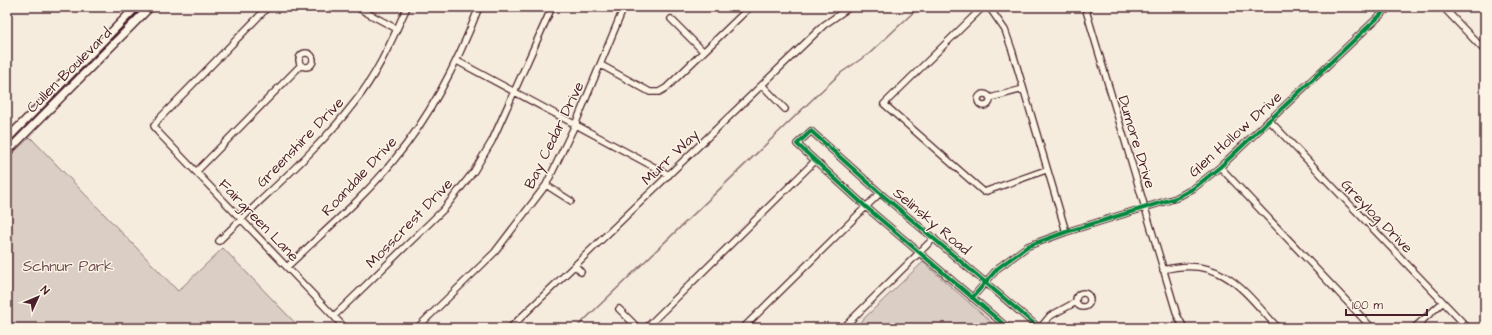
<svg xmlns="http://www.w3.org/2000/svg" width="1492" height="335" font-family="'Architects Daughter',sans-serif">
	<rect width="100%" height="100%" fill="#f5ecde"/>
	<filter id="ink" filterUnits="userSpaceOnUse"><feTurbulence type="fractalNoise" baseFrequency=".025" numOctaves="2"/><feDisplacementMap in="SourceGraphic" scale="8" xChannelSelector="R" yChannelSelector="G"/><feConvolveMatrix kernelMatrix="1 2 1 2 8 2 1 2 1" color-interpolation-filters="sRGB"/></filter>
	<g filter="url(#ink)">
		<path fill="#dbcec4" stroke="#927678" d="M 30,137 L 178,291 L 223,248 L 300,328 L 7,328 L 7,159 Z
			M 923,262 L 998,328 L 854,328 Z"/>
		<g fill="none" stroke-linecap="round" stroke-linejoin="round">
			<path stroke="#8c6e70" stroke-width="1.5" d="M 576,328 L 817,95 L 842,72 L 870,53 L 919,7"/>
			<g stroke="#4a1f2b" stroke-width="8">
				<path id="minor" d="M 268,7 L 159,119 L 154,126 L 158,132 L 345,328
					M 356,7 L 397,29
					M 983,7 L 884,104 L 984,192 L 1046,170
					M 989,7 L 1005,30 L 1012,50 L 1066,232
					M 1085,7 L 1177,315 L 1184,328
					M 1443,7 L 1485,51
					M 671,19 L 703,51
					M299 60a7 7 0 1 1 14 0a7 7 0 1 1-14 0Z
					M 457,61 L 669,175
					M 601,65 L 650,92 L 659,92 L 666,88 L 750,7
					M 762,85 L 785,109
					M978 100a6 6 0 1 1 12 0a6 6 0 1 1-12 0Z
					M 990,98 L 1023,89
					M 1269,120 L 1468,328
					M 1220,167 L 1372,328
					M 196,172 L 301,65
					M 546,185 L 571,201
					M 219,241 C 264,195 315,154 354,103 C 377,75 392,40 407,7
					M 575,265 L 581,272
					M 287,267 C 323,232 363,199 394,160 C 432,114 458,62 479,7
					M 1163,270 C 1222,255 1243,290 1278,328
					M1076 300a7 7 0 1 1 14 0a7 7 0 1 1-14 0Z
					M 972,298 L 998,268 L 1028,246 L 1066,232 L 1176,198 L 1194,188 L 1220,167 L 1389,7
					M 619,309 L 638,328
					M 334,316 L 444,209 L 474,171 L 492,141 L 552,7
					M 417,328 L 495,252 L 546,185 L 575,125 L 624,7
					M 510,328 L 824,25 L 850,7
					M 646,328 L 815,161
					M 743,328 L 880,193
					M 843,328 L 934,238
					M 1008,328 L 866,207 L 797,144 L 811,131 L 880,193 L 1039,328
					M 1040,328 L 1050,316 L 1076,302
					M 1414,328 L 1443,302"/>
			</g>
			<g stroke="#4a1f2b" stroke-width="10">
				<path id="major" d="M 7,139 L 136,7
					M 7,152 L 150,7"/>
			</g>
			<use href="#minor" stroke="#fcf5e5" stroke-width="5.5"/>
			<use href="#major" stroke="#fcf5e5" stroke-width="7"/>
			<g stroke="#fcf5e5" stroke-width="6">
				<path id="cycleway" d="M 972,298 L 998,268 L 1028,246 L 1066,232 L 1176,198 L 1194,188 L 1220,167 L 1389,7
					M 1008,328 L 866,207 L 797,144 L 811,131 L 880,193 L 1039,328"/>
			</g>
			<use href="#cycleway" stroke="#00873e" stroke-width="4"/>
		</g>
	</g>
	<g text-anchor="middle" stroke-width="3" stroke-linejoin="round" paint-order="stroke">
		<g font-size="15" fill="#4a1f2b" stroke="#fcf5e5">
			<text transform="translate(69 70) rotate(-45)" y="5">Cullen Boulevard</text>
			<text transform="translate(1235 134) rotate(-42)" y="5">Glen Hollow Drive</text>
			<text transform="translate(554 135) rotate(-64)" y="5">Bay Cedar Drive</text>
			<text transform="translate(300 142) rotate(-46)" y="5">Greenshire Drive</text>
			<text transform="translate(1137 142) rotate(73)" y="5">Dumore Drive</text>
			<text transform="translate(670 157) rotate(-44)" y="5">Murr Way</text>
			<text transform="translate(359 176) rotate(-47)" y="5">Roandale Drive</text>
			<text transform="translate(1377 216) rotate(46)" y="5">Greylog Drive</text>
			<text transform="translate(259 220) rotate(46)" y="5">Fairgreen Lane</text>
			<text transform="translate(932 221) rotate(40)" y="5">Selinsky Road</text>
			<text transform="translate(409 223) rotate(-46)" y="5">Mosscrest Drive</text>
		</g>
		<g font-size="15" fill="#6e4b51" stroke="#fcf5e5">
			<text x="68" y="271">Schnur Park</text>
		</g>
	</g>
	<rect width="1492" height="335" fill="none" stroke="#fcf5e5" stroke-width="24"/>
	<rect x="12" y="12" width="1468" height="311" fill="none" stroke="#4a1f2b" stroke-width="1.5" filter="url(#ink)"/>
	<g transform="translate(38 297) rotate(46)" stroke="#fcf5e5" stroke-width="3" paint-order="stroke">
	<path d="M0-3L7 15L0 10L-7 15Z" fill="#4a1f2b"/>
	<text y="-6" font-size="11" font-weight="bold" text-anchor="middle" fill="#4a1f2b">N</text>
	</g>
	<path d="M1346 309v6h81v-6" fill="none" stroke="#4a1f2b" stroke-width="2"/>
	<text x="1352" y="309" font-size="12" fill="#4a1f2b" stroke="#fcf5e5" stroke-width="3" paint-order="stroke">100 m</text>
</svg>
